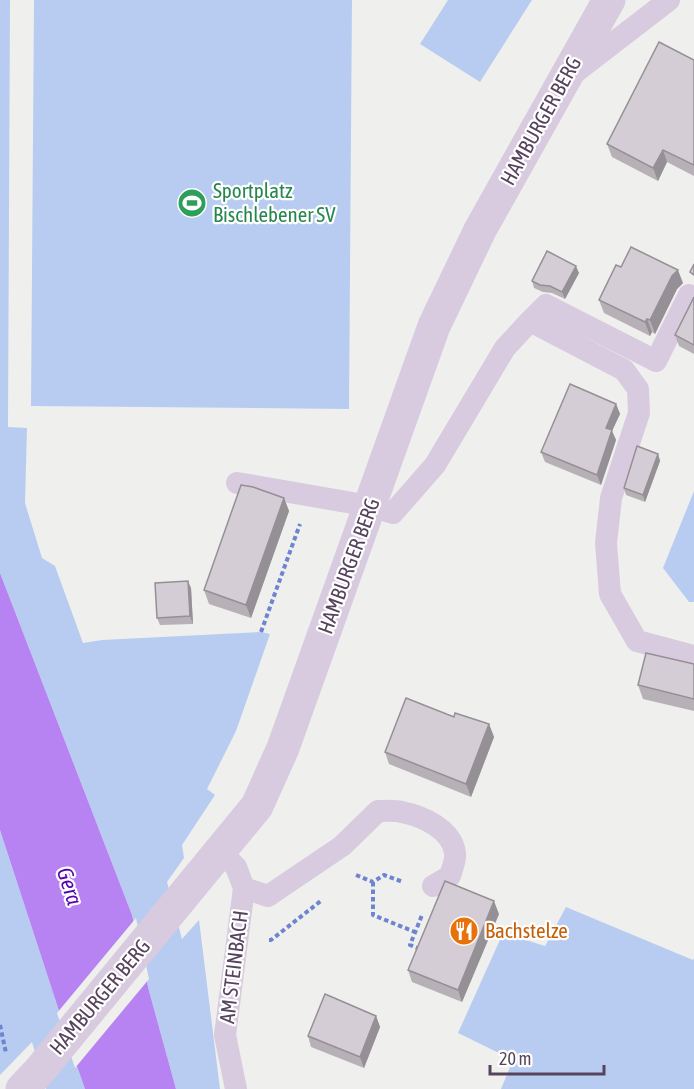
<svg xmlns="http://www.w3.org/2000/svg" width="694" height="1089" font-family="'Asap Condensed',sans-serif">
	<rect width="100%" height="100%" fill="#eff0ed"/>
	<path fill="#b8ccf1" d="M 0,0 L 10,0 L 8,427 L 27,428 L 25,503 L 42,558 L 55,566 L 83,643 L 102,640 L 261,632 L 270,634 L 236,731 L 207,789 L 215,795 L 182,845 L 184,858 L 167,882 L 182,939 L 199,920 L 220,1089 L 176,1089 L 149,991 L 132,915 L 0,573 Z
		M 34,0 L 352,0 L 349,409 L 31,406 Z
		M 448,0 L 532,0 L 480,82 L 420,44 Z
		M 694,491 L 694,602 L 689,602 L 663,568 Z
		M 0,830 L 78,1069 L 85,1089 L 46,1089 L 32,1042 L 0,1075 Z
		M 566,907 L 693,960 L 694,958 L 694,1089 L 501,1089 L 513,1060 L 458,1033 L 503,933 L 545,946 Z"/>
	<path fill="#b782f1" d="M 0,573 L 132,915 L 149,991 L 176,1089 L 85,1089 L 78,1069 L 0,830 Z"/>
	<path fill="#eff0ed" d="M 136,918 L 149,979 L 75,1068 L 57,1013 Z"/>
	<g fill="none" stroke-linecap="round" stroke-linejoin="round">
		<path stroke="#6e84d1" stroke-width="4" stroke-dasharray="4.5 3" stroke-linecap="butt" d="M 261,632 L 300,524
			M 356,875 L 373,882 L 384,875 L 403,882
			M 373,882 L 373,915 L 415,932
			M 269,940 L 271,940 L 322,900
			M 420,949 L 410,945 L 422,915
			M 0,1025 L 6,1053"/>
		<path stroke="#d9cbdf" stroke-width="22" d="M 573,74 L 669,0
			M 530,321 L 546,305 L 656,361 L 689,295
			M 237,483 L 370,506 L 393,513 L 435,465 L 505,348 L 530,321 L 624,370 L 638,389 L 639,413 L 611,498 L 606,543 L 610,594 L 637,641 L 694,656
			M 220,851 L 236,867 L 244,888 L 225,1035 L 236,1089
			M 244,888 L 268,896 L 342,846 L 378,811 C 385,811 394,810 402,812 C 422,816 452,829 455,853 C 456,860 452,869 450,876 L 433,886"/>
		<path stroke="#d9cbdf" stroke-width="33" d="M 22,1089 L 40,1070 L 257,806 L 283,748 L 434,326 L 480,230 L 609,0"/>
	</g>
	<path fill="#b7b0b7" d="M 694,60 L 694,176 L 667,162 L 658,181 L 612,157 L 607,144 Z
		M 621,267 L 683,283 L 677,289 L 655,334 L 652,332 L 650,336 L 604,313 L 599,300 Z
		M 579,273 L 565,299 L 552,293 L 543,292 L 534,288 L 532,281 Z
		M 694,297 L 694,354 L 679,346 L 675,335 Z
		M 616,404 L 620,414 L 612,431 L 616,440 L 601,485 L 545,462 L 541,452 Z
		M 658,454 L 660,461 L 645,502 L 626,495 L 624,488 Z
		M 284,498 L 289,511 L 251,618 L 209,604 L 204,590 Z
		M 191,588 L 193,624 L 160,625 L 157,618 Z
		M 694,664 L 694,711 L 643,699 L 638,685 Z
		M 454,717 L 489,724 L 494,737 L 471,797 L 389,764 L 385,752 Z
		M 499,914 L 462,1002 L 412,982 L 408,970 Z
		M 376,1016 L 380,1027 L 364,1068 L 311,1047 L 308,1036 Z"/>
	<path fill="#959095" d="M 663,150 L 667,162 L 658,181 L 653,168 Z
		M 576,266 L 579,273 L 565,299 L 562,292 Z
		M 678,270 L 683,283 L 677,289 L 655,334 L 650,320 L 672,276 Z
		M 647,319 L 652,332 L 650,336 L 645,322 Z
		M 616,404 L 620,414 L 612,431 L 616,440 L 601,485 L 597,475 L 606,428 Z
		M 658,454 L 660,461 L 645,502 L 643,495 Z
		M 284,498 L 289,511 L 251,618 L 246,605 Z
		M 188,581 L 191,588 L 193,624 L 190,616 Z
		M 489,724 L 494,737 L 471,797 L 466,784 Z
		M 494,901 L 499,914 L 462,1002 L 458,990 Z
		M 376,1016 L 380,1027 L 364,1068 L 360,1057 Z"/>
	<path fill="#d5cdd5" stroke="#959095" stroke-width="1.5" d="M 659,42 L 694,60 L 694,165 L 663,150 L 653,168 L 607,144 Z
		M 631,247 L 678,270 L 672,276 L 650,320 L 647,319 L 645,322 L 599,300 L 616,265 L 621,267 Z
		M 547,251 L 576,266 L 562,292 L 550,286 L 540,285 L 532,281 Z
		M 694,264 L 694,275 L 690,272 Z
		M 694,297 L 694,345 L 675,335 Z
		M 570,384 L 616,404 L 606,428 L 612,430 L 597,475 L 541,452 Z
		M 637,446 L 658,454 L 643,495 L 624,488 Z
		M 241,485 L 253,487 L 284,498 L 246,605 L 204,590 Z
		M 188,581 L 190,616 L 157,618 L 155,583 Z
		M 646,653 L 694,664 L 694,699 L 638,685 Z
		M 406,698 L 454,717 L 455,713 L 489,724 L 466,784 L 385,752 Z
		M 445,881 L 494,901 L 458,990 L 408,970 Z
		M 325,994 L 376,1016 L 360,1057 L 308,1036 Z"/>
	<defs>
		<g id="stadium-disc" transform="scale(1.5)"><circle r="9.5" fill="#2e9e5b" stroke="#fff"/><path d="M0-5a6.5 5 0 1 0 0 10a6.5 5 0 1 0 0-10ZM-3.5-1.8h7v3.6h-7Z" fill="#fff"/></g>
		<g id="restaurant-disc" transform="scale(1.5)"><circle r="9.5" fill="#e8710a" stroke="#fff"/><path d="M-5-6h1v4h1v-4h1v4h1v-4h1v5L-1.5 .5V6h-2V.5L-5-1ZM5-6V6H3V1.5H1.5Q1.5-4 5-6Z" fill="#fff"/></g>
	</defs>
	<g fill-rule="evenodd">
		<use href="#stadium-disc" x="192" y="203"/>
		<use href="#restaurant-disc" x="464" y="931"/>
	</g>
	<g text-anchor="middle" stroke-width="4.5" stroke-linejoin="round" paint-order="stroke">
		<g font-size="21" fill="#56445c" stroke="#fff">
			<text transform="translate(541 121) rotate(-61)" y="7">HAMBURGER BERG</text>
			<text transform="translate(349 566) rotate(-70)" y="7">HAMBURGER BERG</text>
			<text transform="translate(234 967) rotate(-83)" y="7">AM STEINBACH</text>
			<text transform="translate(100 997) rotate(-50)" y="7">HAMBURGER BERG</text>
		</g>
		<g font-size="21" fill="#27864d" stroke="#fff" text-anchor="start">
			<text x="213" y="198">Sportplatz<tspan x="213" dy="24">Bischlebener SV</tspan></text>
		</g>
		<g font-size="21" fill="#c56008" stroke="#fff" text-anchor="start">
			<text x="485" y="938">Bachstelze</text>
		</g>
		<g font-size="22" font-style="italic" fill="#5604b0" stroke="#fff">
			<text transform="translate(70 886) rotate(72)" y="8">Gera</text>
		</g>
	</g>
	<path d="M490 1065v9h114v-9" fill="none" stroke="#56445c" stroke-width="3"/>
	<text x="499" y="1065" font-size="18" fill="#56445c" stroke="#ffffff" stroke-width="4.5" paint-order="stroke">20 m</text>
</svg>
